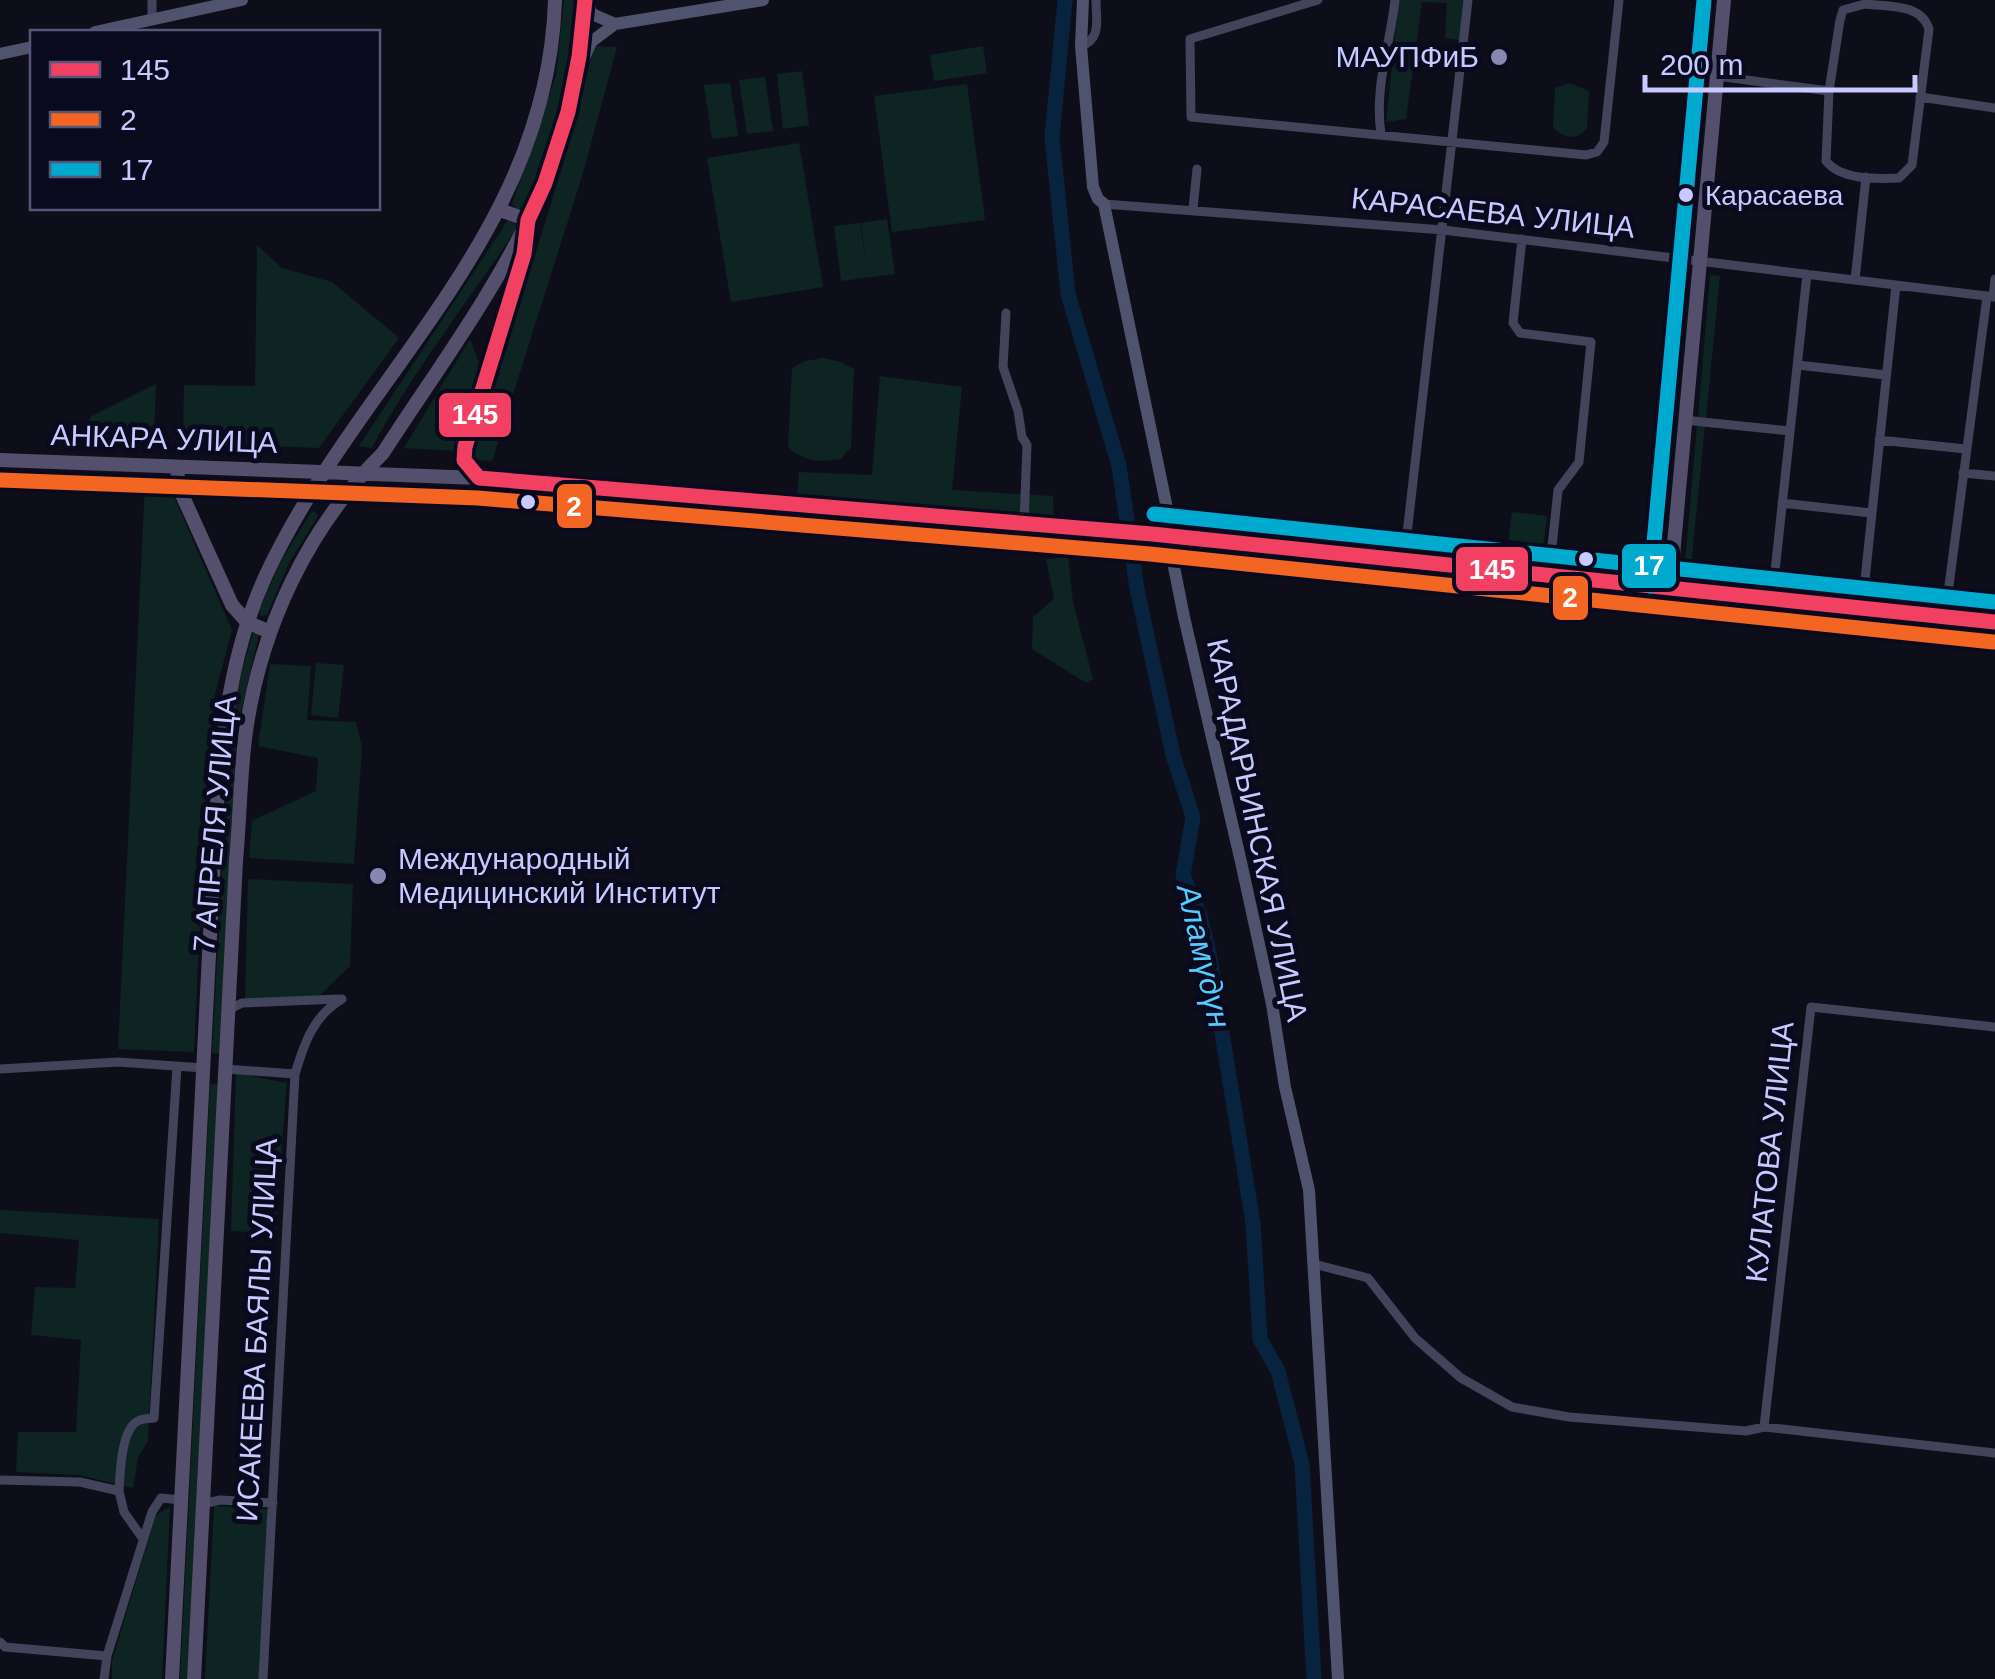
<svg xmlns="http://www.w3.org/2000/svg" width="1995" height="1679" font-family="Arial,sans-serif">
	<rect width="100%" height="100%" fill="#0e0e1a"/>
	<path fill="#0d2422" d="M 564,0 L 577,0 C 573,49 552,176 518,211 L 512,204 L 556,75 Z
		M 1399,0 L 1465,0 L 1461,40 L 1445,38 L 1447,3 L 1422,2 L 1406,119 L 1386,122 Z
		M 594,46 L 617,47 L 583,173 L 492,461 L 472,460 L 565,158 Z
		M 983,46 L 987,73 L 934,81 L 930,55 Z
		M 802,71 L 809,125 L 783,129 L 777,74 Z
		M 765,77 L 773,131 L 747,134 L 739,80 Z
		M 730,83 L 738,136 L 712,139 L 704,85 Z
		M 1569,83 L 1589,91 L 1587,128 C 1577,142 1563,138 1553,127 L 1555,88 Z
		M 967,84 L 985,220 L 892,232 L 874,96 Z
		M 799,143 L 823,287 L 731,302 L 707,158 Z
		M 887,219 L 895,274 L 841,281 L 834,226 L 860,223 L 866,262 L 861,223 Z
		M 508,220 L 518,226 C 470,300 413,370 372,448 L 359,446 Z
		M 257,245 L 282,268 L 332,282 L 399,338 L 319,448 L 183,443 L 184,385 L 255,386 Z
		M 1710,275 L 1720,276 L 1706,418 L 1698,417 Z
		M 470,339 L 480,365 L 456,451 L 404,448 Z
		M 823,358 L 841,362 L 854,369 L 851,447 L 841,459 C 819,462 806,463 788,447 L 792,368 L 805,361 Z
		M 880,376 L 962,387 L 952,490 L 1053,496 L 1054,518 L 797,498 L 799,472 L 872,475 Z
		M 156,384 L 154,441 L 89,439 L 90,417 Z
		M 1697,425 L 1705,426 L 1690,576 L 1684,574 Z
		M 145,484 L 169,485 L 232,630 L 215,694 L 207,760 L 194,1052 L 118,1049 Z
		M 315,511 L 318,516 L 289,563 L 267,615 L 260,616 L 260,608 L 280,563 L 311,512 Z
		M 1512,512 L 1547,516 L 1543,547 L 1508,543 Z
		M 1068,557 L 1073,602 L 1093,679 L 1086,683 L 1032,649 L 1033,617 L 1054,599 L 1046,559 Z
		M 256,632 L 259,634 L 237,730 L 219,1053 L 212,1053 L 228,757 L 238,684 L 253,633 Z
		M 316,663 L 344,665 L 338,718 L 311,715 Z
		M 270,664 L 311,666 L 307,720 L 356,722 L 362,747 L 354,864 L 249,858 L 252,821 L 316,791 L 318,758 L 258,746 Z
		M 248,879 L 353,884 L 350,966 L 317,998 L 245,999 Z
		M 236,1073 L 287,1083 L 275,1233 L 231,1231 Z
		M 210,1084 L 218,1084 L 187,1679 L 180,1679 Z
		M 0,1210 L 159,1219 L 148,1441 L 138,1457 L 133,1488 L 79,1475 L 16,1472 L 18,1432 L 76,1432 L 81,1340 L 31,1335 L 35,1287 L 75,1288 L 79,1240 L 0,1233 Z
		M 214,1506 L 269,1509 L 263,1679 L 205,1679 Z
		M 170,1507 L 162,1679 L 112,1679 L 112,1661 L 156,1515 Z"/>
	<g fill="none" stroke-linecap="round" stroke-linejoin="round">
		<path stroke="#08233d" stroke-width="15" d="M 1065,0 L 1052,137 L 1068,294 L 1119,466 L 1137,589 L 1173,755 L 1193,817 L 1183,875 L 1200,916 L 1209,953 L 1253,1223 L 1260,1339 L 1278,1371 L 1302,1464 L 1314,1679"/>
		<path stroke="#42445b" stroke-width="9" d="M 1318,0 L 1190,39 L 1191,117 L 1586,155 L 1597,152 L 1604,142 L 1619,0
			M 1865,4 C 1888,7 1921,3 1929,29 L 1912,165 L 1899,178 C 1876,179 1841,180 1826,161 L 1829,91 L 1840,20 L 1843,10 Z
			M 152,19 L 152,0
			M 1081,46 C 1102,39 1096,19 1096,0
			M 1717,76 L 1829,91
			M 1920,97 L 1995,108
			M 1381,134 C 1374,87 1390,46 1395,0
			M 1104,204 L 1443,230 L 1995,297
			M 1193,209 L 1197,169
			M 1522,239 L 1513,323 L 1520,333 L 1591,342 L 1579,462 L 1558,490 L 1549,575
			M 1855,280 L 1866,177
			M 1993,297 L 1995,279
			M 1006,313 L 1003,367 L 1018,411 L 1022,437 L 1027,445 L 1024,523
			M 1798,365 L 1886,375
			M 1684,420 L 1790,431
			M 1879,440 L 1966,449
			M 1963,473 L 1995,476
			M 1782,503 L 1871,513
			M 1404,560 L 1468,0
			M 1772,599 L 1807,274
			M 1862,608 L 1896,285
			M 1945,616 L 1987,296
			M 228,1010 L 242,1003 L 339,999
			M 0,1069 L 118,1062 L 204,1068
			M 225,1069 L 295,1074
			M 1314,1264 L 1368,1278 L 1415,1338 L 1461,1378 L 1512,1407 L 1569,1417 L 1746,1431 L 1764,1427 L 1995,1453
			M 1764,1427 L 1811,1007 L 1995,1027
			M 0,1480 L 80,1482 L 119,1491 L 124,1512 L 143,1539
			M 119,1491 C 120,1474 121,1429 138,1421 C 143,1418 149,1419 154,1418 L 177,1067
			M 203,1504 L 220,1500 L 273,1503
			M 0,1642 L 5,1647 L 107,1656
			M 104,1679 L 107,1656 L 152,1512 L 161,1498 L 182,1500
			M 263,1679 L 295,1074 C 304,1044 313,1016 342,999"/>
		<path stroke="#4f536e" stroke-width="12" d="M 586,0 L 592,14 L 615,24
			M 1083,0 L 1081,46 L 1093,187 L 1098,199 L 1104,204 L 1169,518 L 1172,557 L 1184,617 L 1241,862 L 1272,1004 L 1285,1087 L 1309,1190 L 1338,1679
			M 95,32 L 242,0
			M 0,54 L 32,47
			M 580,67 L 591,42 L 615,24 L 763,0"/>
		<path stroke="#554f6e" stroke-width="14" d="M 500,210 L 528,220
			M 0,460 L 479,478 L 1152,534 L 1995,622
			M 177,469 L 179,488 L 232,605 L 247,622 L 270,632
			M 479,478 L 464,460 L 465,447 L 524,254 L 527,229
			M 1670,588 L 1724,0
			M 172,1679 L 216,818 C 222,734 230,653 266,575 C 359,376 548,237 555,0
			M 194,1679 L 236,861 C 240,818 240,774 246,731 C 261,627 308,527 383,453 C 432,377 488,302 528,220 C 562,151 579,76 585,0"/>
		<g stroke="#0a0a1e" stroke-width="22">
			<path id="bus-1" d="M 585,0 L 579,57 L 568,112 L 545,183 L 528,220 L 524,254 L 465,447 L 464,460 L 479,478 L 1152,534 L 1995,622"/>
		</g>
		<g stroke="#0a0a1e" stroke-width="22">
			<path id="bus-2" d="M 0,480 L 478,498 L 1150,554 L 1993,642"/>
		</g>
		<g stroke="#0a0a1e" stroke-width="22">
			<path id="bus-3" d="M 1154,514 L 1995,602
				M 1650,586 L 1704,0"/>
		</g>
		<use href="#bus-1" stroke="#f24062" stroke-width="15"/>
		<use href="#bus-2" stroke="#f26522" stroke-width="15"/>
		<use href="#bus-3" stroke="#00a9ce" stroke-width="15"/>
	</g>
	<g fill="#8688af" stroke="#0a0a1e" stroke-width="4">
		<circle cx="1499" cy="57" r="10"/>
		<circle cx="378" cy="876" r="10"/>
	</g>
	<g fill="#c7caff" stroke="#0a0a1e" stroke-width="4">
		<circle cx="1686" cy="195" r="9"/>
		<circle cx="528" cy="502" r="9"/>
		<circle cx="1586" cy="559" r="9"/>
	</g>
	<g text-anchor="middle" stroke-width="10" stroke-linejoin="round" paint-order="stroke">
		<g font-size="28" fill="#c7caff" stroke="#0a0a1e" text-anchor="start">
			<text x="1705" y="205">Карасаева</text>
		</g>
		<g font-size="30" fill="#c7caff" stroke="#0a0a1e" text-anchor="end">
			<text x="1479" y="67">МАУПФиБ</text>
			<text x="398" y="869" text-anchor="start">Международный<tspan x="398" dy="34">Медицинский Институт</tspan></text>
		</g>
		<g font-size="30" fill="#c7caff" stroke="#0a0a1e">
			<text transform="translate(1493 213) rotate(6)" y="10">КАРАСАЕВА УЛИЦА</text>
			<text transform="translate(164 439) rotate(2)" y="10">АНКАРА УЛИЦА</text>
			<text transform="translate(215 824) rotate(-85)" y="10">7 АПРЕЛЯ УЛИЦА</text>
			<text transform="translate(1257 830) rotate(78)" y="10">КАРАДАРЬИНСКАЯ УЛИЦА</text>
			<text transform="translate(1770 1152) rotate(-84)" y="10">КУЛАТОВА УЛИЦА</text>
			<text transform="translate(257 1330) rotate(-87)" y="10">ИСАКЕЕВА БАЯЛЫ УЛИЦА</text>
		</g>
		<g font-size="32" font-style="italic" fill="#5cf" stroke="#0a0a1e">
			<text transform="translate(1204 956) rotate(77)" y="11">Аламүдүн</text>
		</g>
	</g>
	<g stroke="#0a0a1e" stroke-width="4">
		<rect x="437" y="391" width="76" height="48" rx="10" fill="#f24062"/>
		<rect x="555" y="482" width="39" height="48" rx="10" fill="#f26522"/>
		<rect x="1620" y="542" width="58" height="48" rx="10" fill="#00a9ce"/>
		<rect x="1454" y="545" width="76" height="48" rx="10" fill="#f24062"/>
		<rect x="1551" y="574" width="39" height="48" rx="10" fill="#f26522"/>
	</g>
	<g font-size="28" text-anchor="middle" font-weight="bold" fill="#fff">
		<text x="475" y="424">145</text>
		<text x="574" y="516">2</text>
		<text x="1649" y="575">17</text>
		<text x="1492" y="579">145</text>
		<text x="1570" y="607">2</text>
	</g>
	<rect x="30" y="30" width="350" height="180" fill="#0a0a1e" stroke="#565778" stroke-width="2.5"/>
	<rect x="50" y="62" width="50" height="15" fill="#f24062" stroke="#565778" stroke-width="2.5"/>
	<text x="120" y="80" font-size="30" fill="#c7caff">145</text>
	<rect x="50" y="112" width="50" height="15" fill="#f26522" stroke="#565778" stroke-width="2.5"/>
	<text x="120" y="130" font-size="30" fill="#c7caff">2</text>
	<rect x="50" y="162" width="50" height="15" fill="#00a9ce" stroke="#565778" stroke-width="2.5"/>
	<text x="120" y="180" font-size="30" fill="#c7caff">17</text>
	<path d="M1645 75v15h270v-15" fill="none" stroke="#c7caff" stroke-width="5"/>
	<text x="1660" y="75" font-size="30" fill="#c7caff" stroke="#0a0a1e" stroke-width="8" paint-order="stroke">200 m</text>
</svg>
